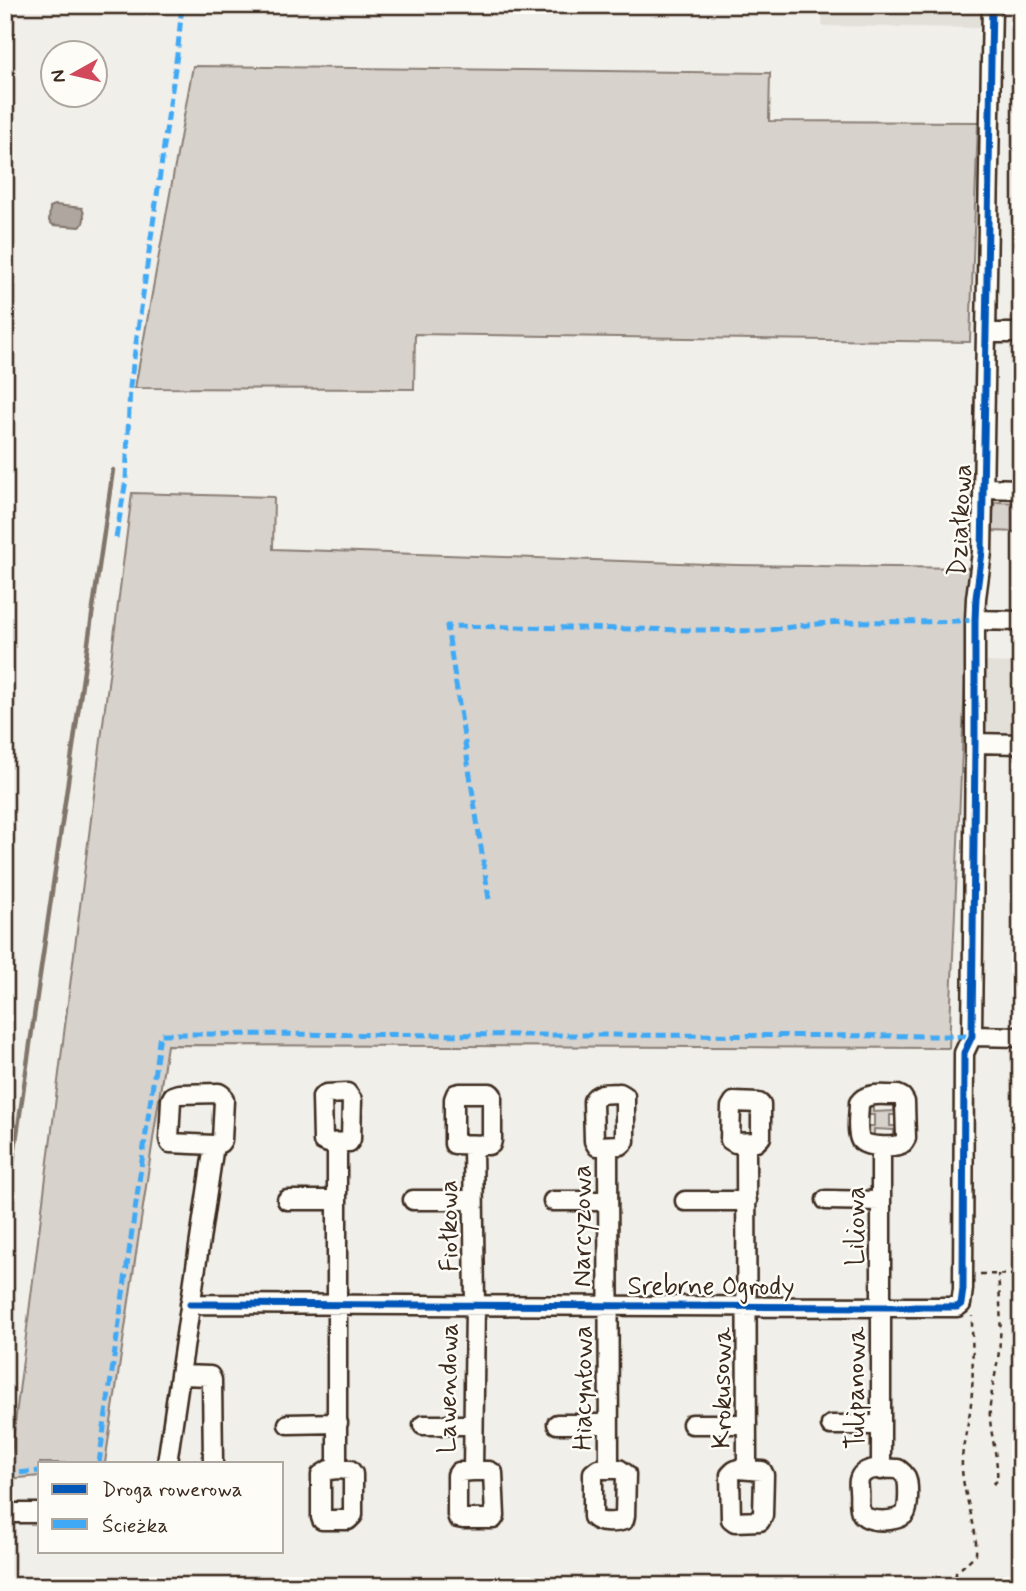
<svg xmlns="http://www.w3.org/2000/svg" width="1026" height="1591" font-family="Mynerve,sans-serif">
	<rect width="100%" height="100%" fill="#f1efea"/>
	<filter id="ink" filterUnits="userSpaceOnUse"><feTurbulence type="fractalNoise" baseFrequency=".0143" numOctaves="2"/><feDisplacementMap in="SourceGraphic" scale="14" xChannelSelector="R" yChannelSelector="G"/><feConvolveMatrix kernelMatrix="1 2 1 2 8 2 1 2 1" color-interpolation-filters="sRGB"/></filter>
	<g filter="url(#ink)">
		<path fill="#e3e0da" d="M 823,5 L 982,5 L 981,28 L 822,26 Z
			M 985,662 L 1021,663 L 1021,736 L 994,736 L 985,728 Z"/>
		<path fill="#d7d2cc" stroke="#897e75" stroke-width="2" d="M 193,66 L 770,73 L 769,121 L 978,122 L 970,342 L 415,334 L 414,389 L 135,388 Z
			M 132,493 L 274,497 L 273,549 L 736,565 L 970,568 L 949,1048 L 167,1045 L 105,1463 L 40,1463 L 40,1476 L 8,1479 Z
			M 995,502 L 1021,503 L 1021,532 L 989,531 Z
			M 873,1101 L 873,1112 L 894,1111 L 894,1101 L 898,1102 L 901,1115 L 890,1115 L 890,1126 L 901,1126 L 901,1133 L 894,1140 L 894,1130 L 874,1129 L 874,1140 L 870,1139 L 864,1126 L 874,1126 L 874,1115 L 865,1115 L 865,1107 Z"/>
		<path fill="#aea69f" stroke="#80746b" stroke-width="2" d="M 55,205 L 82,208 C 85,214 85,223 80,227 L 53,225 L 49,221 L 50,207 Z"/>
		<g fill="none" stroke-linecap="round" stroke-linejoin="round">
			<path stroke="#80746b" stroke-width="4.5" d="M 5,1217 L 113,470
				M 1004,1586 L 1004,1576"/>
			<g stroke="#3b2a1e" stroke-width="23">
				<path id="minor" d="M 986,333 L 1021,333
					M 983,488 L 1021,489
					M 975,620 L 1021,621
					M 975,743 L 1021,744
					M 972,1036 L 1021,1037
					M 219,1093 L 222,1095 L 224,1100 L 222,1140 L 220,1143 L 214,1145 L 170,1143 L 169,1139 L 171,1100 L 173,1096 L 179,1094 Z
					M 347,1093 L 352,1100 L 351,1139 L 349,1142 L 328,1143 L 323,1141 L 322,1097 L 326,1094 Z
					M 460,1093 L 490,1093 L 492,1095 L 492,1140 L 491,1144 L 488,1145 L 454,1144 L 454,1099 L 456,1094 Z
					M 620,1093 L 625,1096 L 625,1141 L 621,1145 L 597,1146 L 594,1141 L 593,1101 C 598,1091 610,1094 620,1093 Z
					M 898,1095 L 902,1097 L 905,1102 L 906,1138 C 905,1140 904,1142 903,1143 C 898,1148 863,1148 860,1139 C 856,1129 859,1114 859,1103 C 867,1091 885,1096 898,1095 Z
					M 734,1102 L 759,1103 L 761,1105 L 761,1137 L 756,1142 L 735,1143 L 730,1140 L 731,1107 Z
					M 337,1143 L 337,1469
					M 746,1143 L 747,1469
					M 608,1146 L 609,1469
					M 287,1200 L 337,1200
					M 413,1200 L 473,1200
					M 826,1200 L 881,1201
					M 553,1201 L 608,1201
					M 685,1201 L 747,1201
					M 190,1304 L 892,1307 L 957,1307 L 961,1304 L 963,1289 L 964,1053 L 972,1036 L 975,743 L 975,620 L 976,598 L 982,552 L 992,5
					M 181,1375 L 210,1376 L 212,1380 L 213,1463
					M 288,1424 L 338,1423
					M 557,1424 L 608,1424
					M 692,1424 L 747,1424
					M 423,1425 L 473,1425
					M 831,1425 L 881,1425
					M 167,1463 L 214,1145
					M 337,1469 L 350,1470 L 353,1474 L 353,1515 L 348,1520 L 322,1520 L 321,1517 L 321,1475 L 329,1470 Z
					M 598,1469 L 619,1469 L 626,1474 L 625,1516 L 624,1520 C 616,1523 599,1524 593,1517 L 593,1473 Z
					M 738,1469 L 762,1471 L 764,1475 L 763,1515 L 760,1521 L 735,1522 L 731,1519 L 730,1475 L 734,1471 Z
					M 898,1469 C 902,1472 903,1472 906,1477 C 909,1483 909,1509 905,1514 C 898,1522 866,1524 861,1512 C 858,1506 860,1497 859,1490 C 859,1487 858,1483 859,1480 C 863,1465 887,1469 898,1469 Z
					M 881,1470 L 881,1146
					M 473,1471 L 475,1305 L 473,1145
					M 473,1471 L 489,1471 L 493,1473 L 495,1516 L 493,1519 L 463,1519 L 458,1518 L 457,1515 L 457,1475 L 459,1472 Z
					M 5,1513 L 40,1513"/>
			</g>
			<path stroke="#3b2a1e" stroke-width="2.5" stroke-dasharray="5 5" stroke-linecap="butt" d="M 980,1274 L 1021,1275
				M 993,1484 L 997,1481 C 999,1455 988,1431 990,1405 C 992,1387 997,1369 999,1351 C 1002,1325 1000,1300 998,1274
				M 955,1586 L 956,1573 L 976,1554 C 978,1525 963,1497 962,1468 C 961,1446 969,1425 971,1403 C 974,1375 972,1345 972,1316"/>
			<use href="#minor" stroke="#fdfcf7" stroke-width="18"/>
			<path stroke="#3fa9f5" stroke-width="5" stroke-dasharray="10 5" stroke-linecap="butt" d="M 116,538 L 126,480 L 130,386 L 178,47 L 182,5
				M 489,899 L 447,626 L 761,631 C 792,627 823,622 854,622 C 895,621 935,623 975,620
				M 99,1463 L 160,1034 L 972,1036
				M 5,1474 L 40,1471
				M 5,1582 L 147,1581"/>
			<g stroke="#fdfcf7" stroke-width="11">
				<path id="cycleway" d="M 190,1304 L 892,1307 L 957,1307 L 961,1304 L 963,1289 L 964,1053 L 972,1036 L 975,743 L 975,620 L 976,598 L 982,552 L 992,5"/>
			</g>
			<use href="#cycleway" stroke="#0057b8" stroke-width="7"/>
		</g>
	</g>
	<g text-anchor="middle" stroke-width="5" stroke-linejoin="round" paint-order="stroke">
		<g font-size="26" fill="#3b2a1e" stroke="#fdfcf7">
			<text transform="translate(959 520) rotate(-87)" y="9">Działkowa</text>
			<text transform="translate(448 1226) rotate(-91)" y="9">Fiołkowa</text>
			<text transform="translate(581 1226) rotate(-90)" y="9">Narcyzowa</text>
			<text transform="translate(855 1226) rotate(-90)" y="9">Liliowa</text>
			<text x="711" y="1294">Srebrne Ogrody</text>
			<text transform="translate(447 1388) rotate(-89)" y="9">Lawendowa</text>
			<text transform="translate(582 1388) rotate(-90)" y="9">Hiacyntowa</text>
			<text transform="translate(721 1388) rotate(-90)" y="9">Krokusowa</text>
			<text transform="translate(855 1388) rotate(-90)" y="9">Tulipanowa</text>
		</g>
	</g>
	<rect width="1026" height="1591" fill="none" stroke="#fdfcf7" stroke-width="28"/>
	<rect x="14" y="14" width="998" height="1563" fill="none" stroke="#3b2a1e" stroke-width="2.5" filter="url(#ink)"/>
	<rect x="38" y="1462" width="245" height="91" fill="#fdfcf7" stroke="#afa8a0" stroke-width="2"/>
	<rect x="52" y="1484" width="35" height="10" fill="#0057b8" stroke="#afa8a0" stroke-width="2"/>
	<text x="102" y="1496" font-size="21" fill="#3b2a1e">Droga rowerowa</text>
	<rect x="52" y="1519" width="35" height="10" fill="#3fa9f5" stroke="#afa8a0" stroke-width="2"/>
	<text x="102" y="1532" font-size="21" fill="#3b2a1e">Ścieżka</text>
	<g transform="translate(74 74) rotate(262)"><circle r="33" fill="#fdfcf7" stroke="#afa8a0" stroke-width="2"/>
	<path d="M0-5L12 26L0 18L-12 26Z" fill="#d1495b"/>
	<text y="-10" font-size="19" font-weight="bold" text-anchor="middle" fill="#3b2a1e">N</text>
	</g>
</svg>
